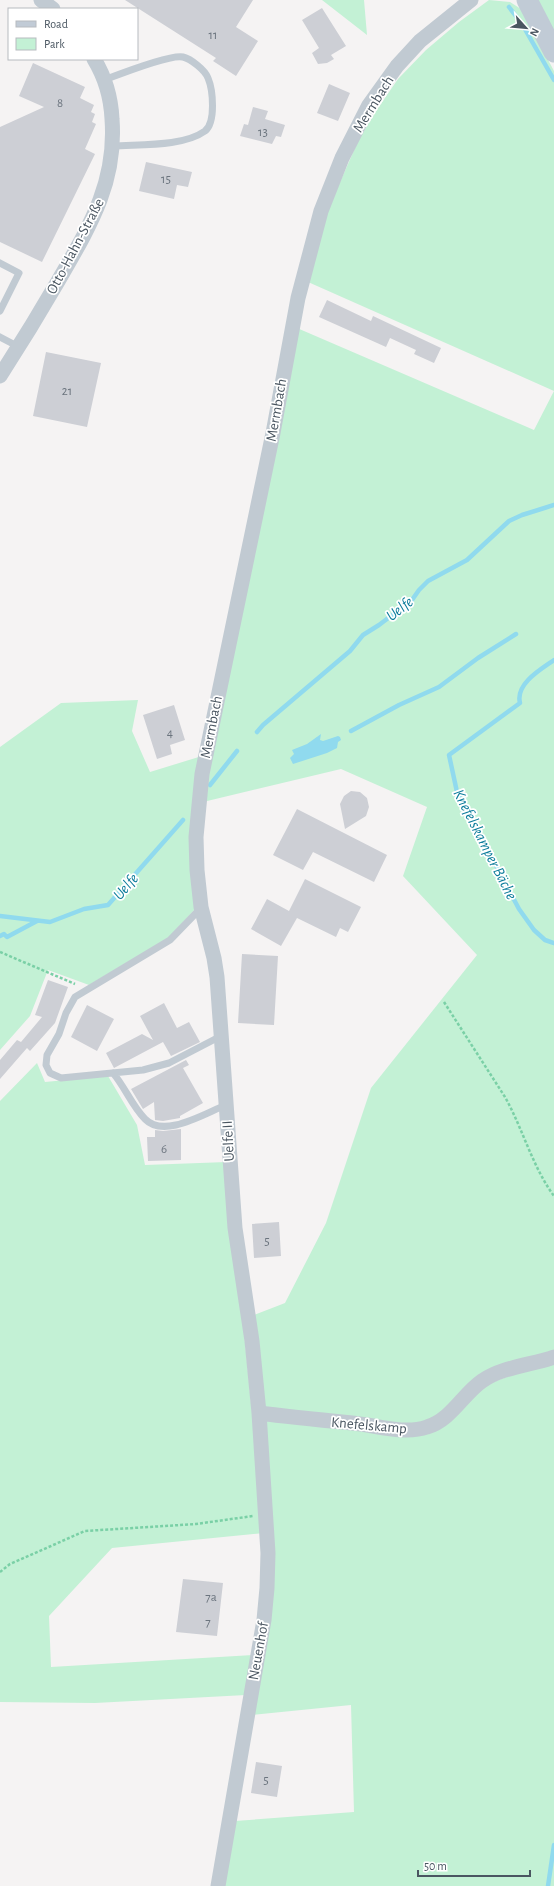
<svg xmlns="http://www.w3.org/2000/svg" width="554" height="1886" font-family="'Alegreya Sans',sans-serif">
	<rect width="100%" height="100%" fill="#f5f3f3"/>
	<path fill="#c3f1d5" d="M 322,0 L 364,0 L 367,35 Z
		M 489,0 L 510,2 L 521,9 L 554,71 L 554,1355 L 516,1366 L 427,1425 L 260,1411 L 249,1317 L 285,1303 L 326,1223 L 371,1088 L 477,955 L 403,876 L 427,807 L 341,769 L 203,802 L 297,328 L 534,430 L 554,391 L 308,282 L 329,207 L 359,139 L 378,108 L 398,79 L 426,50 L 459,22 Z
		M 537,0 L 554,0 L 554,32 Z
		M 138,700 L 132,731 L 150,772 L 202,756 L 198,906 L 168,938 L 89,985 L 48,970 L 30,1016 L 0,1050 L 0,747 L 61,703 Z
		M 37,1063 L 45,1082 L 108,1076 L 137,1125 L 145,1165 L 227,1162 L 264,1533 L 112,1548 L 49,1616 L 51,1667 L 253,1655 L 246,1695 L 95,1703 L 0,1702 L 0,1101 Z
		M 554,1359 L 554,1886 L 222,1886 L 235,1821 L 354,1812 L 351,1705 L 251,1715 L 262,1658 L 262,1417 L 417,1431 L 475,1389 Z"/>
	<path fill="#90daee" d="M 321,734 L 320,740 L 323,741 L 338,736 L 340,737 L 341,740 L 338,742 L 337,748 L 327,753 L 293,764 L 290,758 L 294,754 L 292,750 L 307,744 Z"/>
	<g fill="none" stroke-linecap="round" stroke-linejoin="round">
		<path stroke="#90daee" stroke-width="4.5" d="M 509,7 L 522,24 L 554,80
			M 554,660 C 541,669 515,684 520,703 L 449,755 L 457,792 L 519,909 L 534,930 L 545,940 L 554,943
			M 351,731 L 399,705 L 439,687 L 478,658 L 516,634
			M 257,732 L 263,725 L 350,651 L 363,635 L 379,625 L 412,600 L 419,590 L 428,581 L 467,560 L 509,521 L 522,515 L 554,505
			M 210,785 L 237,751
			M 0,916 L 50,922 L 84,909 L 108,905 L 183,820
			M 0,936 L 4,934 L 7,937 L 37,921
			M 548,1886 L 554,1845"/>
	</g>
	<path fill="#cdcfd5" d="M 125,0 L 253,0 L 236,27 L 258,41 L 236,76 L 213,61 L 216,58 Z
		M 322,8 L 346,46 L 331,55 L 334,59 L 327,63 L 318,64 L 312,53 L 319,48 L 302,20 Z
		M 33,63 L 85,87 L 80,98 L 94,105 L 91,112 L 95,114 L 92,122 L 96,124 L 85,149 L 95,154 L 42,262 L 0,242 L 0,127 L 44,107 L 19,96 Z
		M 329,84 L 350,93 L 338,121 L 317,113 Z
		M 253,107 L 268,111 L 265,119 L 285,125 L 281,137 L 276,136 L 272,144 L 240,136 L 244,124 L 248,125 Z
		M 146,162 L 192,172 L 188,187 L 177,185 L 174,199 L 139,191 Z
		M 327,300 L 371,321 L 373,316 L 441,348 L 434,363 L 414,354 L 416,350 L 390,338 L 386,347 L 319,317 Z
		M 46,352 L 101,363 L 87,427 L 33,416 Z
		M 174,705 L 185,740 L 170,745 L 172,754 L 157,759 L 143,715 Z
		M 351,791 L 360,792 L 367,798 L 369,807 L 366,816 L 345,829 L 340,804 L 344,796 Z
		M 297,809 L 387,855 L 374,882 L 313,852 L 303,870 L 273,855 Z
		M 305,879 L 361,907 L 348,932 L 340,928 L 336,937 L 297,918 L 281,946 L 251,929 L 267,899 L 289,911 Z
		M 242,954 L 278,956 L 274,1025 L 238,1023 Z
		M 48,980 L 68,987 L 55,1023 L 30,1051 L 27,1048 L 0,1079 L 0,1060 L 17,1040 L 21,1042 L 42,1017 L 35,1015 Z
		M 164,1003 L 177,1028 L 189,1022 L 200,1042 L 171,1056 L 163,1042 L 114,1068 L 106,1053 L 142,1034 L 153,1040 L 140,1016 Z
		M 87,1005 L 114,1019 L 97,1051 L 71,1037 Z
		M 186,1060 L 189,1065 L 183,1068 L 203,1103 L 180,1116 L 180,1118 L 163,1121 L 155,1120 L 154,1102 L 143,1109 L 131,1089 Z
		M 181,1129 L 181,1160 L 148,1161 L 147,1137 L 155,1137 L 155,1130 L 163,1131 Z
		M 279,1222 L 281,1256 L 254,1258 L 252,1224 Z
		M 183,1579 L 223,1583 L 217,1636 L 176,1632 Z
		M 256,1762 L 282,1766 L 277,1797 L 251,1793 Z"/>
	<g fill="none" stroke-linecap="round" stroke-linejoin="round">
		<path stroke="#7ad0a6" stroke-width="2.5" stroke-dasharray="3 2" stroke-linecap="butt" d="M 0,952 L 75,984
			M 444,1002 L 505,1097 C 523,1129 532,1166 554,1196
			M 0,1572 L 10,1564 L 85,1531 L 196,1524 L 253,1516"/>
		<path stroke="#c1cad2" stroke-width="7" d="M 104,80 C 117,75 171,54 183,57 C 191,59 205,70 208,78 C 213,90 216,122 205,131 C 183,147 139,144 113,146
			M 0,263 L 19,273 L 0,311
			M 0,337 L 19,347
			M 201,908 L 170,940 L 75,997 L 66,1013 L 59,1034 L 47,1055 L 46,1065 L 50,1073 L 61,1078 L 143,1070 L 169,1063 L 221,1036
			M 113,1073 C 125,1087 132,1106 145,1119 C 164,1139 205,1113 226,1105"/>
		<path stroke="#c1cad2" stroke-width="15" d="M 41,0 L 53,9
			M 0,376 C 20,345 39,314 57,283 C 88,229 117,184 112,119 C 111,98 105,77 94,59
			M 259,1413 C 290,1417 321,1420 352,1423 C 376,1425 404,1435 427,1427 C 451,1420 463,1394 482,1381 C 502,1367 531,1365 554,1357
			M 218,1886 L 264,1620 L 267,1588 L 268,1553 L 259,1413 L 252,1341 L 235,1228 L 217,977 L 214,958 L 201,907 L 197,870 L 196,837 L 202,774 L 273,433 L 298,298 L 321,211 L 342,158 L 369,105 L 397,66 L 420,41 L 471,0"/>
		<path stroke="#c1cbd6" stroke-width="21" d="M 527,0 L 554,52"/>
	</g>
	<g text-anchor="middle" stroke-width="3.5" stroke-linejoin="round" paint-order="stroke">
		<g font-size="13" fill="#6b747e">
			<text x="213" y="39">11</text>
			<text x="60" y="107">8</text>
			<text x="263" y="136">13</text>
			<text x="166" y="183">15</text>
			<text x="67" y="395">21</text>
			<text x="170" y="737">4</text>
			<text x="164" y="1153">6</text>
			<text x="267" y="1245">5</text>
			<text x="211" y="1601">7a</text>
			<text x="208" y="1626">7</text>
			<text x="266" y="1784">5</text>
		</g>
		<g font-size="15" fill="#4a5661" stroke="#fff">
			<text transform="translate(373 104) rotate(-58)" y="5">Mermbach</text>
			<text transform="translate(75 246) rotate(-62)" y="5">Otto-Hahn-Straße</text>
			<text transform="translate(276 410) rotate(-80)" y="5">Mermbach</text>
			<text transform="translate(211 727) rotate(-79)" y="5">Mermbach</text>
			<text transform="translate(228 1141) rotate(-93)" y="5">Uelfe II</text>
			<text transform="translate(369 1425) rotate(5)" y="5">Knefelskamp</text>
			<text transform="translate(258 1651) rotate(-80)" y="5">Neuenhof</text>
		</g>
		<g font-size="16" font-style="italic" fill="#0c7c9b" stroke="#fff">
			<text transform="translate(399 608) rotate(-38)" y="6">Uelfe</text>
			<text transform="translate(486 844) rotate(63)" y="6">Knefelskamper Bäche</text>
			<text transform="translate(125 886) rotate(-49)" y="6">Uelfe</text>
		</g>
	</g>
	<rect x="8" y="8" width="130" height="52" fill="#ffffff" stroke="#b7bbc0"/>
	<rect x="16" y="21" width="20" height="6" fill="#c1cbd6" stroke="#b7bbc0"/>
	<text x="44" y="28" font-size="12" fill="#4a5661">Road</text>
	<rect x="16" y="38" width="20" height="12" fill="#c3f1d5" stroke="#b7bbc0"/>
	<text x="44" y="48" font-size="12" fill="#4a5661">Park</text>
	<g transform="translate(526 28) rotate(117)" stroke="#ffffff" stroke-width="3" paint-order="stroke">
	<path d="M0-3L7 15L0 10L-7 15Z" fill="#4a5661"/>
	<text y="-6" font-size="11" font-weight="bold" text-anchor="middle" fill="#4a5661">N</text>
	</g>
	<path d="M418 1870v6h112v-6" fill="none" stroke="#4a5661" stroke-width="2"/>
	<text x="424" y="1870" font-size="12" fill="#4a5661" stroke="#ffffff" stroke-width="3" paint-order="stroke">50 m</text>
</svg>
